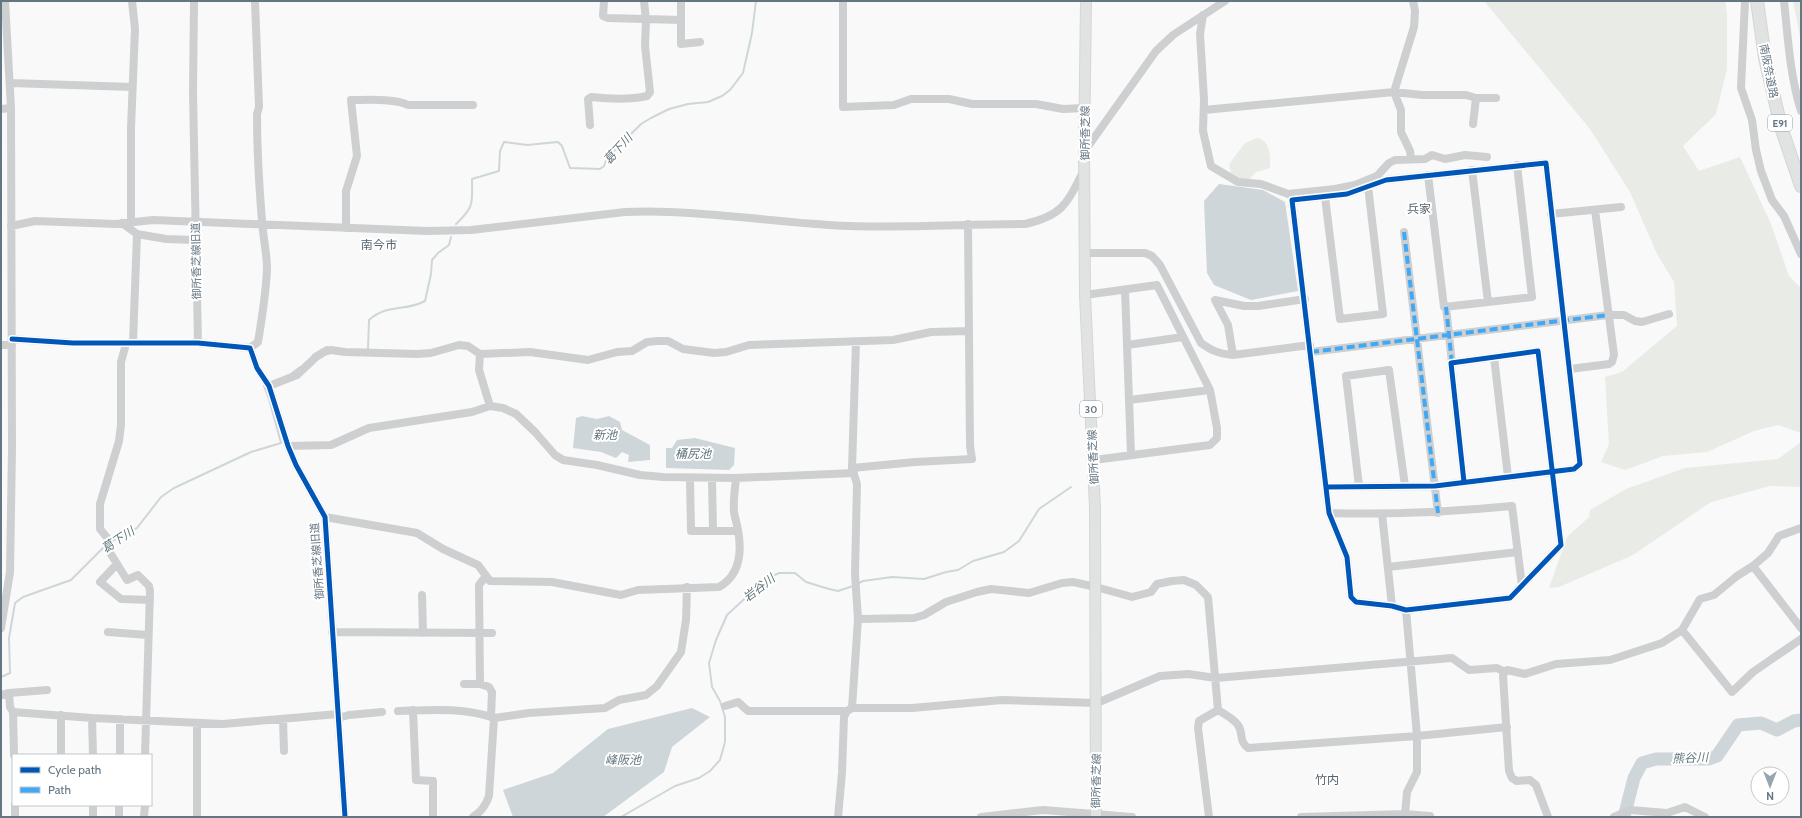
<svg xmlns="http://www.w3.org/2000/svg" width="1802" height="818" font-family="Cabin,'Noto Sans JP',sans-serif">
	<rect width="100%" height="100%" fill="#f9f9f9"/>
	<path fill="#e8ebe6" d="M 1484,1 L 1725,1 L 1727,14 L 1727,69 L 1716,114 L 1683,146 L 1699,171 L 1740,157 L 1771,224 L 1789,276 L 1801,288 L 1801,433 L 1778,425 L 1754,431 L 1707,452 L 1663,456 L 1625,470 L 1601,462 L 1609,444 L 1605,377 L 1622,372 L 1677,326 L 1674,282 L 1657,254 L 1630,192 L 1590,129 Z
		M 1793,1 L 1801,1 L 1801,42 Z
		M 1257,138 C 1271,141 1270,156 1270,168 L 1256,172 L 1249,180 L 1242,180 L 1231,173 L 1229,164 L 1245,143 Z
		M 1801,442 L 1801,487 L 1770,486 L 1711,502 L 1633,555 L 1559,587 L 1549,588 L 1567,537 L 1589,517 L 1590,510 L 1626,489 L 1685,468 L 1778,459 Z"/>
	<path fill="#ced6d9" d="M 1219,184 L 1263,190 L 1285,202 L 1298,291 L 1251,300 L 1214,285 L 1207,273 L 1204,201 Z
		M 582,416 L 597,419 L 609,416 L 620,422 L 622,430 L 650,445 L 650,460 L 628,462 L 629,455 L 622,452 L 616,458 L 601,452 L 573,448 L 576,418 Z
		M 695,438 L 735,448 L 734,465 L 729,470 L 666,468 L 666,448 L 672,448 L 677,440 Z
		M 692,708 L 710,717 L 672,747 L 664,772 L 603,817 L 513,817 L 503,790 L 553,773 L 608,729 Z"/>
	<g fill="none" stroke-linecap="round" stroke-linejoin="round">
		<path stroke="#ced6d9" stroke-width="2" d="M 456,224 C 475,206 472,203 472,179 L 499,171 L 500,151 L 504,142 L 527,145 L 558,142 L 562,146 L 570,168 L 600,169 L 604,166 L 607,158 L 641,124 L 651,118 L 669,109 L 688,104 L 708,102 L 722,96 L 730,90 L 743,73 L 752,33 L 756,1
			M 367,349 L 368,349 L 369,320 C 388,303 405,312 425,301 L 431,274 L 432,260 L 438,253 L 449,245 L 451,237
			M 313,355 L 326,347 L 328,347
			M 292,373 L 300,367
			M 112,541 L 137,528 L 161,497 L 174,488 L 251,452 L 281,443 L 269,399 L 264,386
			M 859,583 L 863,581 L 892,577 L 924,579 L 946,572 L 958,570 L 973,561 L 1004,552 L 1019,541 L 1039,509 L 1071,487
			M 1,677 L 10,673 L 9,638 L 15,603 L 23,597 L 71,580 L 107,544
			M 621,817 L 675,786 L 699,778 L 710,771 L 720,760 L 725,742 L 725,717 L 720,701 L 712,687 L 709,663 L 716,640 L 727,615 L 766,579 L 779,573 L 795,573 L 806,582 L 829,589 L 838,591 L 853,586"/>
		<path stroke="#ced6d9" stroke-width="13" d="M 1624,817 L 1634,778 L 1642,763 L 1656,759 L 1709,759 L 1717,756 L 1738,725 L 1761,723 L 1777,730 L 1794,721 L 1801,720"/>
		<g stroke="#d5d6d7" stroke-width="12">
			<path id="major" d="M 1086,1 L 1084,152 L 1085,295 L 1095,508 L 1096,817"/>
		</g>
		<g stroke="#d5d6d6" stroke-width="14">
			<path id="highway" d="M 1757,1 L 1765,58 L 1781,127 L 1801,186"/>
		</g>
		<path stroke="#cecfd0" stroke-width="8" d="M 194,1 L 193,93 L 198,343
			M 604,1 L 603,16 L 608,18 L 681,20
			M 681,1 L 681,44 L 700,42
			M 843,1 L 843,107 L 894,105 L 911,99 L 949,99 L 972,104 L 1036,104 L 1063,109 L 1085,108
			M 1745,1 L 1741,88 L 1752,120 L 1756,150 L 1761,171 L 1772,200 L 1784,216 L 1801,254
			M 1784,1 C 1788,38 1790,76 1801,111
			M 1203,15 L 1200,34 L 1204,99 L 1203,131 L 1211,166 L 1238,182 L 1261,184 L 1288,194 L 1335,189 L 1355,185 L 1377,176 L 1389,163 L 1395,160 L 1425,159 L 1432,155 L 1445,159 L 1465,155 L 1487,157
			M 11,83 L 132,87
			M 1,109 L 11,108
			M 1204,110 L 1394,92 L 1422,95 L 1466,95 L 1476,98 L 1496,98
			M 1473,124 L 1476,98
			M 590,125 L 588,99 L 591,97 C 609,99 629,100 647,96 L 650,92 L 645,46 L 646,20 L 644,1
			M 1084,152 L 1156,51 L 1173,35 L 1225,1
			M 1411,159 L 1410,151 L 1401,132 L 1401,110 L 1394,92 L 1414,27 L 1415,11 L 1413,1
			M 1472,170 L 1488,302
			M 1428,175 L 1444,307 L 1532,297 L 1517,165
			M 1325,197 L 1340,319 L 1383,314 L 1368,186
			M 1551,214 L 1621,207
			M 131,222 L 131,128 L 135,29 L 132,1
			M 122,223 L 137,234 L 166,239 L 195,240
			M 11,226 L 35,221 L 116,224 L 153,220 L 427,231 L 471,230 L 625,212 C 700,209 774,223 849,226 C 908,228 967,224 1025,224 C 1064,215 1067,203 1084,170
			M 346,228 L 346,191 L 357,156 L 351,100 C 367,100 394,98 408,105 L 473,105
			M 1404,232 L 1438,513
			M 1086,253 L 1145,253 L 1152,256 L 1160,265 L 1201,343 C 1212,351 1220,354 1233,355 L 1310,345
			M 1125,290 L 1131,455
			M 1085,295 L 1157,285 L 1210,390 L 1217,428 L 1217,438 L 1210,445 L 1094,460
			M 1446,307 L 1452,363
			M 12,339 L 73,343 L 198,343 L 250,348 L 257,368 L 269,386 L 288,446 L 296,465 L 325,517 L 345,817
			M 133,343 L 137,234
			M 126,344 L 121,362 L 121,425 L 119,441 L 100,504 L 100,529 L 109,540 L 109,551 L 127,580 L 138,575 L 149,586 L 150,591 L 145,755
			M 1,345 L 12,345
			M 1127,345 L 1183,337
			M 250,348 L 258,342 C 262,318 266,294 267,269 C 267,253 263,237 262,221 C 259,185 257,150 257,114 L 259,107 L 255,1
			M 1311,352 L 1608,315 L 1624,315 L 1635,321 L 1642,322 L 1669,314
			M 480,354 L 479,370 L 490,406
			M 1233,355 L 1228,325 L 1215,300 L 1244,306 L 1258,306 L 1305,299
			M 1494,357 L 1508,477
			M 1570,369 L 1609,364 L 1612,362 L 1614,355 L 1595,210
			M 269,386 L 297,375 L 316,357 L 324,352 L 331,350 L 345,352 L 417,354 L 431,353 L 459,345 L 468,346 L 480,354 L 530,352 L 588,360 L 617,352 L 632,351 L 647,342 L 658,341 L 668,341 L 683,349 L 714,353 L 726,352 L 749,345 L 893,340 L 931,332 L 969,331
			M 1129,400 L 1210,390
			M 288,446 L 331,445 L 369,428 L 472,412 L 490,406 L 503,408 L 516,414 L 535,432 L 555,455 L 563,460 L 597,465 L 640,475 L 663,477 L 736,478 L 854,473
			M 852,468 L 915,462 L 972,459 L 970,446 L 968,224
			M 690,478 L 691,531 L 738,531
			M 712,478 L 713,531
			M 1359,486 L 1346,376 L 1389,370 L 1405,486
			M 1327,487 L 1435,486 L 1574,469 L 1580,464 L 1546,163 L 1386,180 L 1347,194 L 1292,200 L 1329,513 L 1347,557 L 1351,597 L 1356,602 L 1392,606 L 1406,610 L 1510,598 L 1561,545 L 1538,351 L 1451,363 L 1464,482
			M 1329,513 C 1392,515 1450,512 1512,506 L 1522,586
			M 1382,514 L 1392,606
			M 325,517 L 417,533 L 443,549 L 478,565 L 490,581 L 552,582 L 621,595 L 638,590 L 719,587 C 740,575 742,552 738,530 C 737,524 735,518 734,512 C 733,501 735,489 736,478
			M 117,564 L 100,582 L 121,599 L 150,600
			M 1753,566 L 1801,628
			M 1388,567 L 1518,552
			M 422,595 L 423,633
			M 858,619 L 914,618 L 924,615 L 946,602 L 977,592 L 991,589 L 1029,593 L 1062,583 L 1073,582 L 1096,587 L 1132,597 L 1151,592 L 1157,584 L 1172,581 L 1184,580 L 1196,585 L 1208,597 L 1218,710 C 1225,714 1234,719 1238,725 C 1244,734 1238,740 1248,748 L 1417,736 L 1507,727
			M 1,628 L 10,572 L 12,449 L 11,108 L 5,1
			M 1682,630 L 1732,692 L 1753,672 L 1801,639
			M 108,632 L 148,635
			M 332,632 L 492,633
			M 1505,672 L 1503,675 L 1509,771 L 1512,778 L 1517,781 L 1530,780 L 1536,785 L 1548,817
			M 464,684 L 480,684 L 489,687 L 492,692 L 491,717
			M 480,684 L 479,585 L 486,576
			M 9,693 L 47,690
			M 1,695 L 9,693 L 10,707 L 13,712 L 14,755
			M 725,706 L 738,702 L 748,711 L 847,711
			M 852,708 L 912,708 L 1002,700 L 1097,703 L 1160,676 L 1188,674 L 1216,678 L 1452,658 L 1469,670 L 1497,668 L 1505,672 L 1507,670 L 1525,674 L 1556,664 L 1610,660 L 1662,643 L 1682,630 L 1700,599 L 1714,595 L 1737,576 L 1753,566 L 1768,553 L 1779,536 L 1801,528
			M 413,710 L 416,780 L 433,781 L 433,817
			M 398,711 C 429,710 464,707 494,718
			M 13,712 L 92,718 L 223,724 L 338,714
			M 61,715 L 61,755
			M 92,718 L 93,755
			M 338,718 L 349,715 L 382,712
			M 120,719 L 120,754
			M 283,719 L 284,751
			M 15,805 L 15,817
			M 93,805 L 93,817
			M 1405,814 L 1407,792 L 1417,772 L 1417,736 L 1406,610
			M 119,817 L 119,805
			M 144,817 L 145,805
			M 197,817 L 197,723
			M 473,817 C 481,812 486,805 489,796 L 494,718 L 529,713 L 605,708 L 619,700 L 646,695 L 657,686 L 681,652 L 686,620 L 687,587
			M 838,817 L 842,773 L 844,717 L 847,711 L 852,708 L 858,619 L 855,574 L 857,484 L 852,468 L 856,342
			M 981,817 L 1043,810 L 1132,817
			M 1209,817 L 1198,728 L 1199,721 L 1218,710
			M 1301,817 L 1405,814 L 1430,816
			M 1614,817 L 1630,810 L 1667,813 L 1685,807 L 1705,817"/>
		<use href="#major" stroke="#e1e2e2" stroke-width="10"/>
		<use href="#highway" stroke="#e1e2e2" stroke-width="12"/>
		<path stroke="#3fa9f5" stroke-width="4" stroke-dasharray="8 4" stroke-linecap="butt" d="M 1404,232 L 1438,513
			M 1446,307 L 1452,363
			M 1311,352 L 1608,315"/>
		<g stroke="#fff" stroke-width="8">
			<path id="cycleway" d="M 12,339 L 73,343 L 198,343 L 250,348 L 257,368 L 269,386 L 288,446 L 296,465 L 325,517 L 345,817
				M 1327,487 L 1435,486 L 1574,469 L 1580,464 L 1546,163 L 1386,180 L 1347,194 L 1292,200 L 1329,513 L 1347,557 L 1351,597 L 1356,602 L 1392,606 L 1406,610 L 1510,598 L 1561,545 L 1538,351 L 1451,363 L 1464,482"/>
		</g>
		<use href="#cycleway" stroke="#0057b8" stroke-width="5"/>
	</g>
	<g text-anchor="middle" stroke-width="4" stroke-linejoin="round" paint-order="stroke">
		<g fill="#fff" stroke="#939fa8" stroke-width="1">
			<rect x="1768" y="115" width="24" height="16" rx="3"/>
			<rect x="1080" y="401" width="22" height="16" rx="3"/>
		</g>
		<g font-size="10" font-weight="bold" fill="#657683">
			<text x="1780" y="127">E91</text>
			<text x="1091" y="413">30</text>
		</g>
		<g font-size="11" fill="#657683" stroke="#fff">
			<text transform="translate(1769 71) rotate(79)" y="4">南阪奈道路</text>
			<text transform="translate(1085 133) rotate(-90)" y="4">御所香芝線</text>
			<text transform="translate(196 261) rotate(-91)" y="4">御所香芝線旧道</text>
			<text transform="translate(1093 457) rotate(-93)" y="4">御所香芝線</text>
			<text transform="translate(317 561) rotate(-94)" y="4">御所香芝線旧道</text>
			<text transform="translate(1096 781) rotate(-89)" y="4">御所香芝線</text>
		</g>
		<g font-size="12" font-style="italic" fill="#60757c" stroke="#fff">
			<text transform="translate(618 149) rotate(-48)" y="4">葛下川</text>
			<text x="605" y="439">新池</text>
			<text x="693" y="458">桶尻池</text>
			<text transform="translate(118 540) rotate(-33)" y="4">葛下川</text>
			<text transform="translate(759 588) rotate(-38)" y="4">岩谷川</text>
			<text transform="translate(1690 758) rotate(-2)" y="4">熊谷川</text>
			<text x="623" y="764">峰阪池</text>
		</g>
		<g font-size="12" fill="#57646e" stroke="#fff">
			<text x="1419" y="213">兵家</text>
			<text x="379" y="249">南今市</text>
			<text x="1327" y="784">竹内</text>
		</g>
	</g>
	<rect width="1802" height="818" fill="none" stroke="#657683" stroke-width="4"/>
	<rect x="12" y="754" width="140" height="52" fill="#ffffff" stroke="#c1c8cd"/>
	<rect x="20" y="767" width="20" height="6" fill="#0057b8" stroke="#c1c8cd"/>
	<text x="48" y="774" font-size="12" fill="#657683">Cycle path</text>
	<rect x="20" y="787" width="20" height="6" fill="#3fa9f5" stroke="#c1c8cd"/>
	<text x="48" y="794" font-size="12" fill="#657683">Path</text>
	<g transform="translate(1770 786) rotate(180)"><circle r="19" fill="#ffffff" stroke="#c1c8cd"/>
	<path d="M0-3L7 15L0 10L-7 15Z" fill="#99a4ac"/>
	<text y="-6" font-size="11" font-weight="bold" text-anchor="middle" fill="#657683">N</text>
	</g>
</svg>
